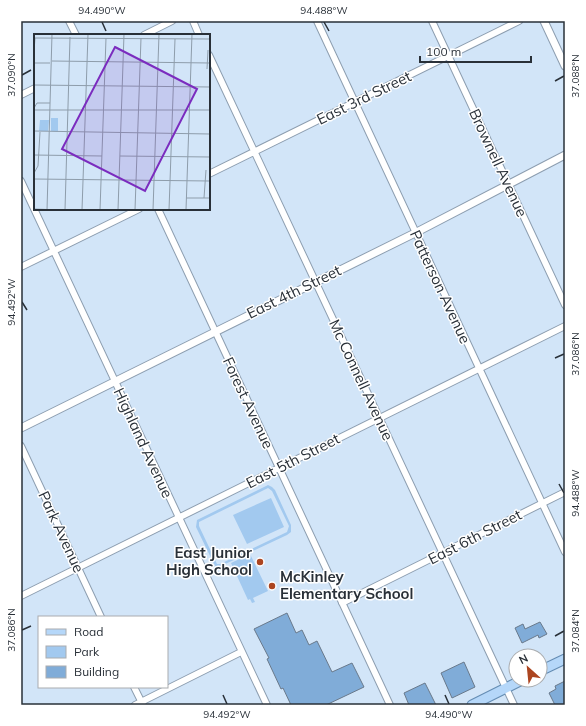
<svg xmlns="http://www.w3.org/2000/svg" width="586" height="726" font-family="Mulish,sans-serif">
	<rect width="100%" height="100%" fill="#d2e5f8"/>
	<path fill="#a2c9ef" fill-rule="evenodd" d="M 268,485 L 272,487 L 275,490 L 291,525 L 291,532 L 287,535 L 221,566 L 216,567 L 214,564 L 196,527 L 197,520 ZM 268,488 L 272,491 L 289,526 L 287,532 L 220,564 L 217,564 L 199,526 L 199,522 Z
		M 271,498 L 284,527 L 247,544 L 233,515 Z
		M 250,554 L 268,591 L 253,598 L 255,602 L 252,603 L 250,599 L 248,600 L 231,563 Z"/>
	<path fill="#80acd8" stroke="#69798b" d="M 287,613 L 296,633 L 302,630 L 309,645 L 317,641 L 332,672 L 352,663 L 364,687 L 326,705 L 291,705 L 283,688 L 281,689 L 267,659 L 269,658 L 254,629 Z
		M 540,622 L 547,634 L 539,638 L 538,635 L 522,643 L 515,628 L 523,624 L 525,629 Z
		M 464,662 L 475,687 L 452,698 L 441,673 Z
		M 565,681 L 565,705 L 555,705 L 549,693 L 556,689 L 555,686 Z
		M 425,683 L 436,705 L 409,705 L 404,693 Z"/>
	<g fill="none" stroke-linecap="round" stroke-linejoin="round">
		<g stroke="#8d9eb0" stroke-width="8">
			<path id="minor" d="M 69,21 L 76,35
				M 193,21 L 199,35
				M 317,21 L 565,552
				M 432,21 L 565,305
				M 144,35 L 172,21
				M 209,55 L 514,705
				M 21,95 L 35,88
				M 209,174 L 519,21
				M 21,181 L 267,705
				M 158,209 L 390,705
				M 21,267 L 139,209
				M 21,446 L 101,617
				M 21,596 L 565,326
				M 342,603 L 565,492
				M 134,687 L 143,705
				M 135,705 L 241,652"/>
		</g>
		<g stroke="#8d9eb0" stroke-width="9">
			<path id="tertiary" d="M 544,21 L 565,66
				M 21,428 L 415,233 L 565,155"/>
		</g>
		<g stroke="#648cb3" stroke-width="11">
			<path id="primary" d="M 540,671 L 565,659
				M 472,705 L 522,680"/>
		</g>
		<use href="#minor" stroke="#fff" stroke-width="6"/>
		<use href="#tertiary" stroke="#fff" stroke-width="7"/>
		<use href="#primary" stroke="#b5d7f9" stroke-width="9"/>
	</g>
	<path fill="none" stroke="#293038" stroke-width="1.5" d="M 102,22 L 106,31M 324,22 L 329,31M 22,75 L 31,70M 555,81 L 564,76M 22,302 L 27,310M 555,358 L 564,354M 559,484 L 564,493M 22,630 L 31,626M 555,636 L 564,631M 223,695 L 227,704M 445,695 L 449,704"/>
	<g fill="#ac4520" stroke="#fff" stroke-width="1.5">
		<circle cx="260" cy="562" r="4"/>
		<circle cx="272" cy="586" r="4"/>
	</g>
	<g text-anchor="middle" stroke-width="3" stroke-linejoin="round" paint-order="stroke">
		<g font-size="15" fill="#293038" stroke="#fff">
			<text transform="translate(364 98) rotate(-26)" y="5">East 3rd Street</text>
			<text transform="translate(498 163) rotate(65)" y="5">Brownell Avenue</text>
			<text transform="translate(440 287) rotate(65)" y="5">Patterson Avenue</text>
			<text transform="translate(294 292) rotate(-26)" y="5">East 4th Street</text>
			<text transform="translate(361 380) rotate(65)" y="5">Mc Connell Avenue</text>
			<text transform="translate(248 403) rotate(65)" y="5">Forest Avenue</text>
			<text transform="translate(143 443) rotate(65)" y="5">Highland Avenue</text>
			<text transform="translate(293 461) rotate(-27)" y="5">East 5th Street</text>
			<text transform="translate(61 532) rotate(65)" y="5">Park Avenue</text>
			<text transform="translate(475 537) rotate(-27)" y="5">East 6th Street</text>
		</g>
		<g font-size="15" font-weight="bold" fill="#293038" stroke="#fff" text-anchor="end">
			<text x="252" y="558">East Junior<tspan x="252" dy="17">High School</tspan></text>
			<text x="280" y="582" text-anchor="start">McKinley<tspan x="280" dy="17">Elementary School</tspan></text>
		</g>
	</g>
	<g transform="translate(34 34)">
		<rect width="176" height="176" fill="#d2e5f8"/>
		<path d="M 17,84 L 24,84 L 24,98 L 17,97 ZM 6,86 L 15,86 L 14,97 L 5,97 Z" fill="#a2c9ef"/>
		<path fill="none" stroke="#8e9dab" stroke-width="1" d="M 0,4 L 176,5M 0,17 L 1,4M 18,27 L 176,29M 0,29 L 16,29M 173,35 L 174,16M 0,51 L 176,53M 0,74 L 3,69 L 16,69M 0,76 L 176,76M 0,97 L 176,100M 0,121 L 68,122M 86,122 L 176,123M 0,139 L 4,132 L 6,98M 0,145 L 176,147M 152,164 L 176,164M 170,164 L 172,136M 0,175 L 26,176M 13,176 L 18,0M 31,176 L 36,3M 48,176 L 54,0M 66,176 L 72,4M 84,176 L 90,0M 101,176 L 107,4M 119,176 L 125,0M 135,176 L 141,5M 152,176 L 158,0"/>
		<path fill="#7b2cbf" fill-opacity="0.15" stroke="#7b2cbf" stroke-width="2" d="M 81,13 L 163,55 L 111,157 L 28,115 Z"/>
		<rect width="176" height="176" fill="none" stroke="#293038" stroke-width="2"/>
	</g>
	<rect width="586" height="726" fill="none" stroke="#ffffff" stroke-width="44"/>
	<rect x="38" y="616" width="130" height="72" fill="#ffffff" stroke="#a9acaf"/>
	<rect x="46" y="629" width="20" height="6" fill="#b5d7f9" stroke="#a9acaf"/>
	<text x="74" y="636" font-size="12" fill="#293038">Road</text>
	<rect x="46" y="646" width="20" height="12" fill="#a2c9ef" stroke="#a9acaf"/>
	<text x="74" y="656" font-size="12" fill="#293038">Park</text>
	<rect x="46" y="666" width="20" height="12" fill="#80acd8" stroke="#a9acaf"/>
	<text x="74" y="676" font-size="12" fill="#293038">Building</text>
	<g transform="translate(528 668) rotate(333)"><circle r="19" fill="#ffffff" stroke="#a9acaf"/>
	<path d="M0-3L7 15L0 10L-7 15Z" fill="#ac4520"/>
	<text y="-6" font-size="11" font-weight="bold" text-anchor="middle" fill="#293038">N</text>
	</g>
	<path d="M420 56v6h111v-6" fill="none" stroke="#293038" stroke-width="2"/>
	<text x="426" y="56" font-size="12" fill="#293038" stroke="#ffffff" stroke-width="3" paint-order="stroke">100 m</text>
	<rect x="22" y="22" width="542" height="682" fill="none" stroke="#293038" stroke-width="1.5"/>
	<g font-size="10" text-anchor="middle" fill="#293038">
		<text x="102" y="14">94.490°W</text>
		<text x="324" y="14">94.488°W</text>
		<text transform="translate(11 75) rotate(-90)" y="4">37.090°N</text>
		<text transform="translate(575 76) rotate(-90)" y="4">37.088°N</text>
		<text transform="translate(11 302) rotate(-90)" y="4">94.492°W</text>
		<text transform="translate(575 354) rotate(-90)" y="4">37.086°N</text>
		<text transform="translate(575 493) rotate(-90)" y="4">94.488°W</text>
		<text transform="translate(11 630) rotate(-90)" y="4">37.086°N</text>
		<text transform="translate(575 631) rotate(-90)" y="4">37.084°N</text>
		<text x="227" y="718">94.492°W</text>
		<text x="449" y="718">94.490°W</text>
	</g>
</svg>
